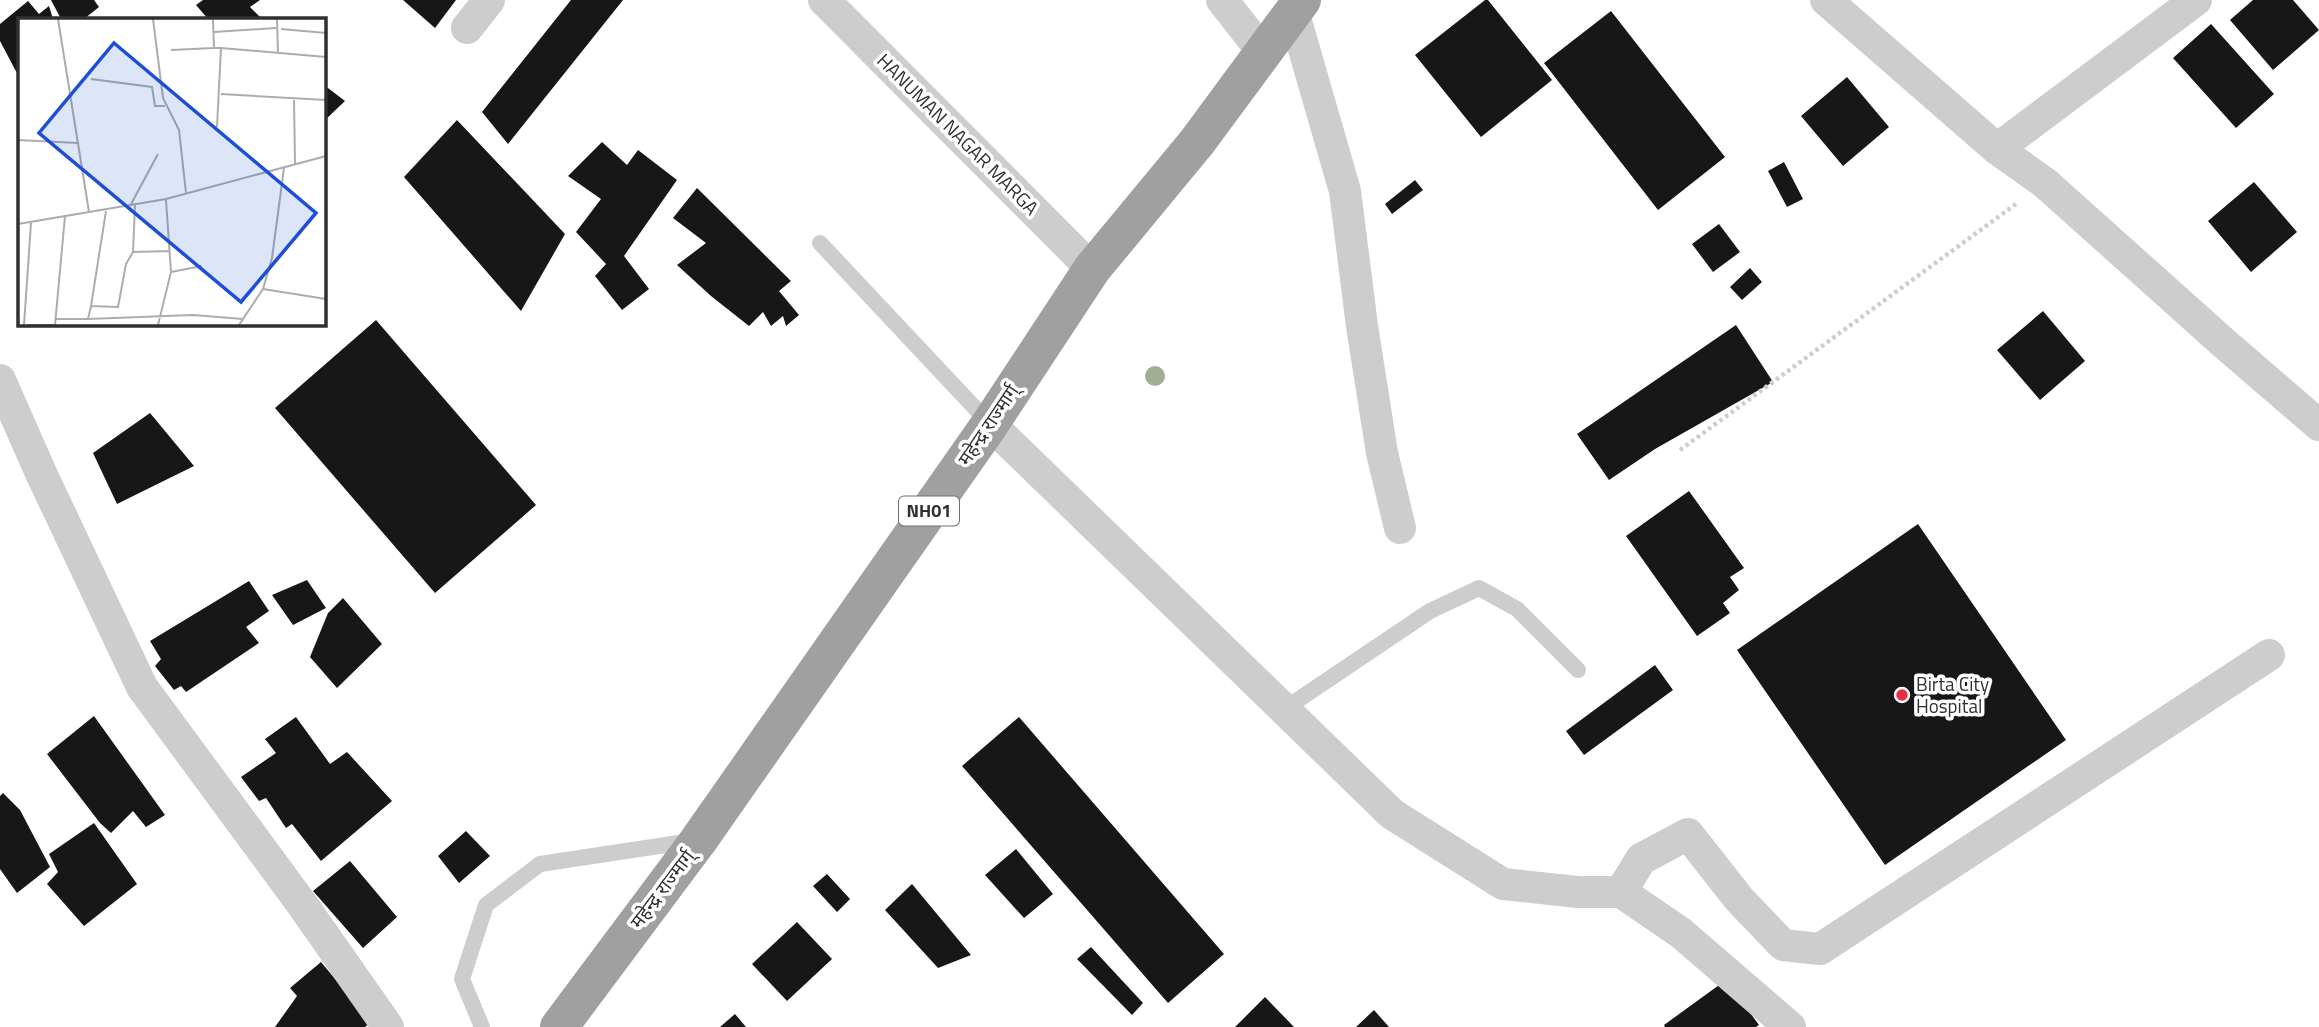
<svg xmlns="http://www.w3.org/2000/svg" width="2319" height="1027" font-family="'Titillium Web','Noto Sans Devanagari',sans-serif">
	<rect width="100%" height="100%" fill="#fff"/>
	<path fill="#171717" d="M 51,0 L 94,0 L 99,7 L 84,19 L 61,19 Z
		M 203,0 L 260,0 L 250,7 L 262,19 L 208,19 L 196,5 Z
		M 403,0 L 456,0 L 435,28 Z
		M 571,0 L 623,0 L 508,144 L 482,112 Z
		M 1485,0 L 1488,0 L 1552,80 L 1481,137 L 1415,55 Z
		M 2253,0 L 2293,0 L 2319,30 L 2273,70 L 2230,20 Z
		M 28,1 L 39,14 L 49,6 L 53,19 L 19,19 L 19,77 L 0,41 L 0,24 Z
		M 1611,11 L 1725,157 L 1658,210 L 1544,63 Z
		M 2211,24 L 2274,94 L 2236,128 L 2173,58 Z
		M 1847,77 L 1889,127 L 1843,166 L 1801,116 Z
		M 324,85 L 345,101 L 324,121 Z
		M 457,120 L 565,234 L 521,311 L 404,177 Z
		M 602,142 L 627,165 L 638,150 L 677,180 L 624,256 L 649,289 L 622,310 L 595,276 L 606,264 L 576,232 L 601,199 L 568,176 Z
		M 1784,162 L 1803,199 L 1787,207 L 1768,171 Z
		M 1415,180 L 1423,190 L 1392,214 L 1385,204 Z
		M 2254,182 L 2297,232 L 2251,272 L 2208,221 Z
		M 697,188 L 791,281 L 779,291 L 799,315 L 786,326 L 783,316 L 771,326 L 763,312 L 749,326 L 711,296 L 677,265 L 706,243 L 673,218 Z
		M 1719,224 L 1740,252 L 1713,272 L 1692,244 Z
		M 1750,268 L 1762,282 L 1742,300 L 1730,287 Z
		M 2043,311 L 2085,361 L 2040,400 L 1997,350 Z
		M 376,320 L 536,505 L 435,593 L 275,408 Z
		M 1736,325 L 1773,382 L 1655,449 L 1609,480 L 1577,434 Z
		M 150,413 L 194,466 L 117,504 L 93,453 Z
		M 1689,491 L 1744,568 L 1730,577 L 1739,590 L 1723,603 L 1730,613 L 1697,636 L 1626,536 Z
		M 1918,524 L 2066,740 L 1885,865 L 1737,650 Z
		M 307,580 L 326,608 L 293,625 L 272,595 Z
		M 249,581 L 269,611 L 246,627 L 259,643 L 186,692 L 181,686 L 174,690 L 155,666 L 161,659 L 150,641 Z
		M 343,598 L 382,644 L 337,688 L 310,657 L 328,613 Z
		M 1655,665 L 1673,690 L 1584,755 L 1566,731 Z
		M 94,716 L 165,815 L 146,827 L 133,811 L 111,833 L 100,823 L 47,754 Z
		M 296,717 L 330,764 L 347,752 L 392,801 L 321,861 L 292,824 L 286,828 L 266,798 L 259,801 L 241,777 L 276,753 L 265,739 Z
		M 1019,717 L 1224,954 L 1168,1003 L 962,766 Z
		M 3,793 L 20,810 L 50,867 L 17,893 L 0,869 L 0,796 Z
		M 94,823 L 137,884 L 84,926 L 47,884 L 58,872 L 49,854 Z
		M 466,831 L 490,856 L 459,883 L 438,856 Z
		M 1016,849 L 1053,894 L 1024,918 L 985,875 Z
		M 350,861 L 397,917 L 363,948 L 313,891 Z
		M 827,874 L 850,899 L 837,912 L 813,886 Z
		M 912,884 L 971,955 L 938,968 L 885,910 Z
		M 797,922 L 832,959 L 787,1001 L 752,964 Z
		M 1091,947 L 1143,1003 L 1132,1015 L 1077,959 Z
		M 321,962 L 371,1022 L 365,1027 L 275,1027 L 297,996 L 290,988 Z
		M 1726,980 L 1759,1025 L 1756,1027 L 1665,1027 L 1664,1025 Z
		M 1265,997 L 1294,1027 L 1235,1027 Z
		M 1374,1010 L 1389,1027 L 1356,1027 Z
		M 735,1014 L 746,1027 L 720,1027 Z"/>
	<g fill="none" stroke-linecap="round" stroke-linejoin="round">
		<path stroke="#cdcdcd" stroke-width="4.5" stroke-dasharray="3.5 3.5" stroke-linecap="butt" d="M 1680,450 L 2016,204"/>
		<path stroke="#cdcdcd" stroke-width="16" d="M 820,243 L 990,424
			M 1283,710 L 1430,611 L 1479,588 L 1517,609 L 1578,670
			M 482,1027 L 462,979 L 486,905 L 540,864 L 692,841"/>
		<path stroke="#cdcdcd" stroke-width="32" d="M 824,0 L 1092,269
			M 1222,0 L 1263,52
			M 1826,0 L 1997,149 L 2045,183 L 2226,345 L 2319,425
			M 1293,11 L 1345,191 L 1362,326 L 1382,453 L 1400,528
			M 467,28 L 489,0
			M 1997,149 L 2196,0
			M 0,380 L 40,471 L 142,687 L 304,907 L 388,1027
			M 990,424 L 1392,814 L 1503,884 L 1578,892 L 1621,892 L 1681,933 L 1790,1027
			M 1621,892 L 1641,859 L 1688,834 L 1739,899 L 1783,945 L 1820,949 L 2269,655"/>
		<path stroke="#a0a0a0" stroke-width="38" d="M 559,1027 L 698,841 L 990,424 L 1092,269 L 1197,142 L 1302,0"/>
	</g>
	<circle fill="#a0af94" cx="1155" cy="376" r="10"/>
	<circle fill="#e83140" stroke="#fff" stroke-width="2.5" cx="1902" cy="695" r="7"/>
	<g text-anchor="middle" stroke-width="7" stroke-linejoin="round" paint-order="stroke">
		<rect fill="#fff" stroke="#6e6e6e" stroke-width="2" x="899" y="496.5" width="60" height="29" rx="5"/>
		<g font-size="18" font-weight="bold" fill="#303030">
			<text x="929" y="517">NH01</text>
		</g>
		<g font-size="19" fill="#303030" stroke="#fff">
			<text transform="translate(958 134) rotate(45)" y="7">HANUMAN NAGAR MARGA</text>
			<text transform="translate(988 425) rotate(-56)" y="7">महेन्द्र राज्मार्ग्</text>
			<text transform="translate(662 889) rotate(-53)" y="7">महेन्द्र राज्मार्ग्</text>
		</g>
		<g font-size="19" fill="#303030" stroke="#fff" text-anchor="start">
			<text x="1916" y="691">Birta City<tspan x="1916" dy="22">Hospital</tspan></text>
		</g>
	</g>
	<g transform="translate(18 18)">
		<rect width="308" height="308" fill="#fff"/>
		<path fill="none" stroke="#acacac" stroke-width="2" d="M 40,1 L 71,194M 135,1 L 145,80 L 161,112 L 168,175M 195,1 L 196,30 L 203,30 L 199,109M 259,1 L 260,35M 263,11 L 308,15M 196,14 L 258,10M 203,30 L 308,39M 153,32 L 196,30M 73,61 L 134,69 L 137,88 L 147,88M 203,76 L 308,82M 276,82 L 277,146M 0,122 L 60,125M 112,188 L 140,136M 0,206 L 148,181 L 308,138M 115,234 L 117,187M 153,254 L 184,248M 245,271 L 308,281M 73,288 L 88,193M 38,301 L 70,301 L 73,288 L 100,289 L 108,246 L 115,234 L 152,233M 70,301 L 175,297 L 225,301M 6,307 L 13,205M 9,307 L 37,307M 37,307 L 47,198M 140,307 L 153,254 L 148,182M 221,307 L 245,271 L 254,240 L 266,150"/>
		<path fill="#1d4ed8" fill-opacity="0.15" stroke="#1d4ed8" stroke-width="3.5" d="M 96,25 L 298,195 L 223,284 L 21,115 Z"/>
		<rect width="308" height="308" fill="none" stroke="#303030" stroke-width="3.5"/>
	</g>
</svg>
